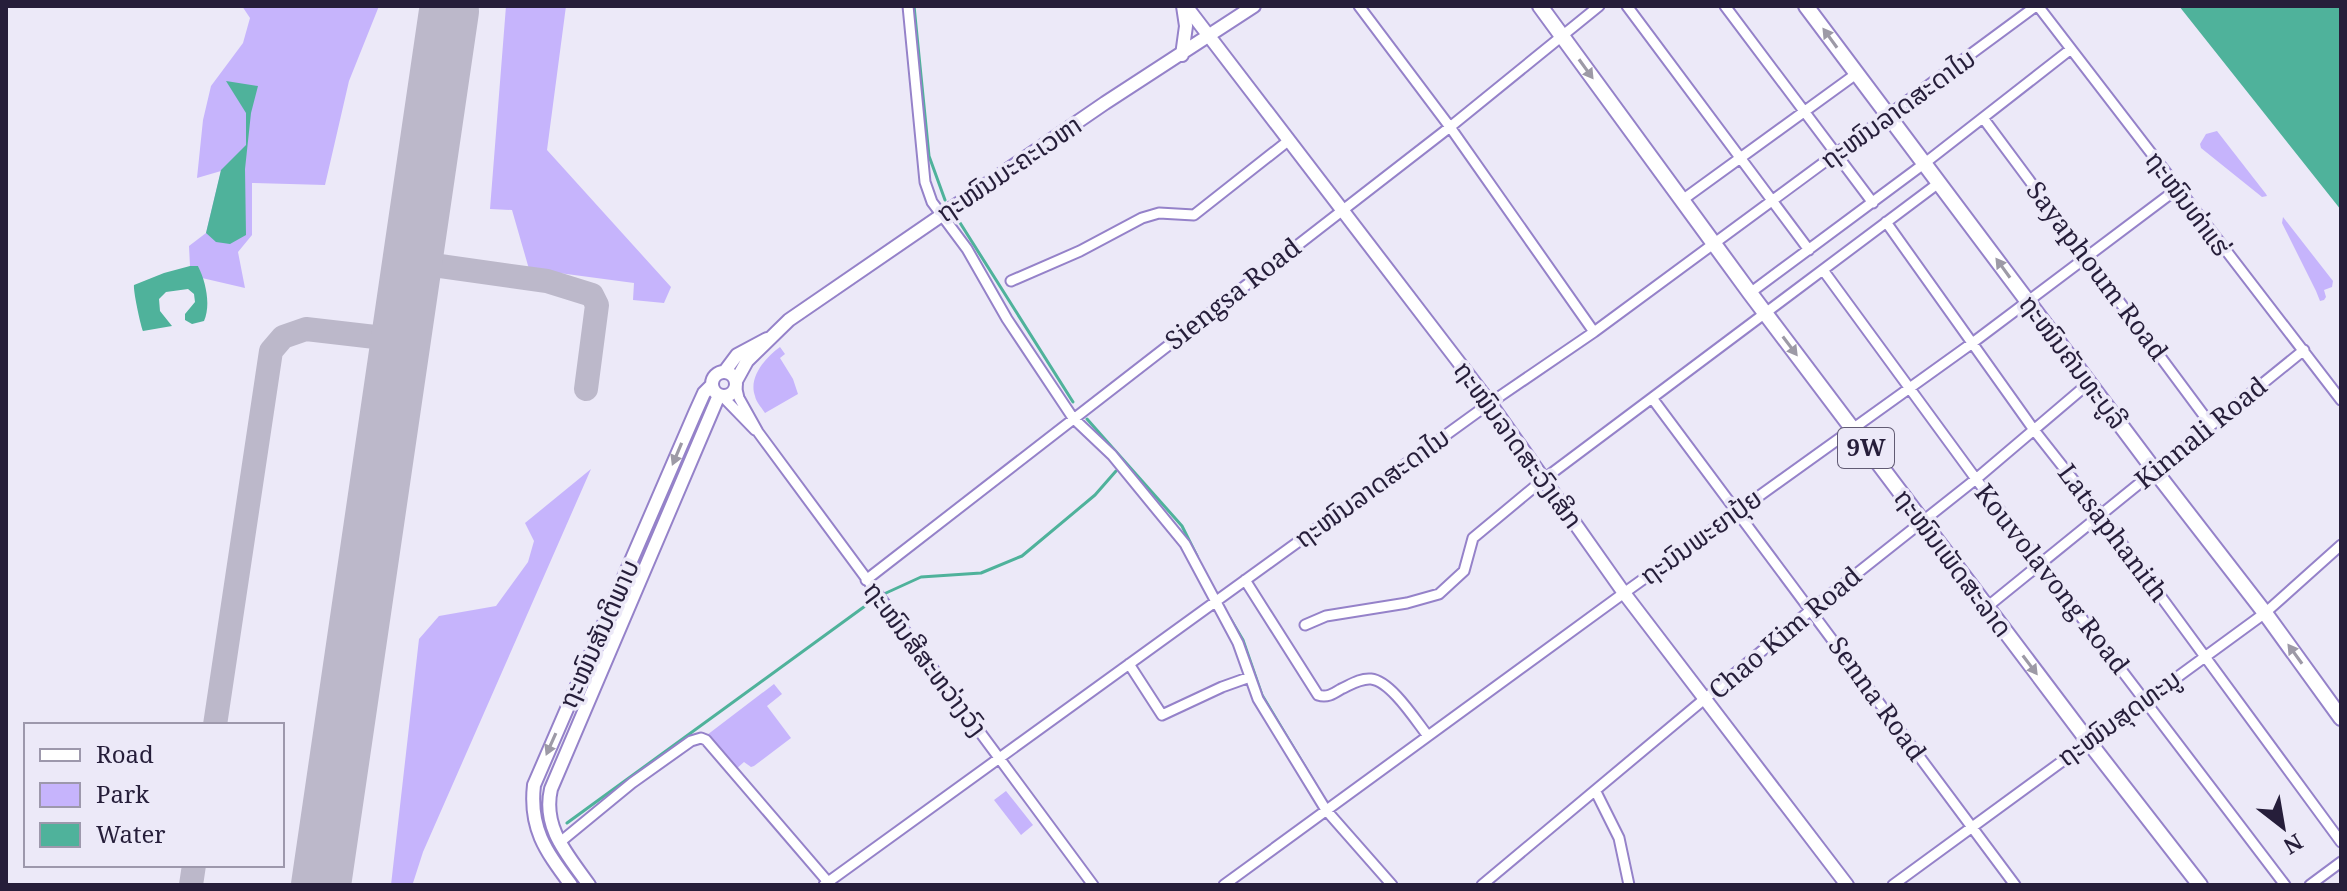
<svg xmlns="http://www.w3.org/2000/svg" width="2347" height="891" font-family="'Noto Serif','Noto Sans Lao',serif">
	<rect width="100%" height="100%" fill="#ece9f8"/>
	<path fill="#c6b4fc" d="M 242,6 L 379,6 L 349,81 L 325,185 L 252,183 L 252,235 L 238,252 L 245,288 L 202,278 L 198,266 L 190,266 L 189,246 L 206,233 L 221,171 L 197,178 L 203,120 L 211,86 L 243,43 L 250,18 Z
		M 506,6 L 566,6 L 547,150 L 671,287 L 664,303 L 633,300 L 634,283 L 529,269 L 512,210 L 490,209 Z
		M 2217,131 L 2266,194 L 2267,196 L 2262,197 L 2201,148 L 2200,144 L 2206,134 Z
		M 2283,217 L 2333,281 L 2332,287 L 2324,290 L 2326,297 L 2324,300 L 2320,301 L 2316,291 L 2282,223 Z
		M 780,347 L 785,354 L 780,358 L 793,379 L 798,394 L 765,413 C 762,408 756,402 755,396 C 748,377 766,357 780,347 Z
		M 591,469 L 423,852 L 413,883 L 391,885 L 419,639 L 439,616 L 496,606 L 528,562 L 534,541 L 525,523 Z
		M 774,684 L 782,694 L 767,706 L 791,738 L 754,766 L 751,767 L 744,762 L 735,770 L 707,735 Z
		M 1006,791 L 1033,825 L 1021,835 L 994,800 Z"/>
	<path fill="#4fb29b" d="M 2179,6 L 2341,6 L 2341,210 Z
		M 226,81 L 258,86 L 251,113 L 245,169 L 246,235 L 230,244 L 216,242 L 206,233 L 221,170 L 246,145 L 246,113 Z
		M 190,266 L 198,266 C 206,282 211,305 204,321 L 192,324 L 185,320 L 185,314 L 195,302 L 194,294 L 188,289 L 166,292 L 159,299 L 160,311 L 172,326 L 143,331 C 141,327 133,291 134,285 L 164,273 Z"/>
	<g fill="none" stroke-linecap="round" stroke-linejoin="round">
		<path stroke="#4fb29b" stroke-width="3" d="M 914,6 L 929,156 L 945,200
			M 957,218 L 1073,402
			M 1087,419 L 1182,526 L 1197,556
			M 886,593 L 921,577 L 981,573 L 1022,556 L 1095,495 L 1116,471
			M 1230,618 L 1243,640 L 1262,695 L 1316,785
			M 567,823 L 872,601"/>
		<path stroke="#bcb8ca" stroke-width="24" d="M 412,262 L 547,281 L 592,295 L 597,305 L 586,389
			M 215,725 L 271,351 L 283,337 L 306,329 L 401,340
			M 191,885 L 194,865"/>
		<path stroke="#bcb8ca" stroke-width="60" d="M 321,885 L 449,11"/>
		<g stroke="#9582c9" stroke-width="13">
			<path id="street" d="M 908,6 L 925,182 L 932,202 L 967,249 L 1007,319 L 1073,418 L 1112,455 L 1185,544 L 1238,643 L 1258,699 L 1326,810 L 1392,885
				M 1359,6 L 1450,127 L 1594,332
				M 1627,6 L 1809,250
				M 1725,6 L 1873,203
				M 2038,6 L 2341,400
				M 1983,118 L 2211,425
				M 1681,201 L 1856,74
				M 1886,222 L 2034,430 L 2101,515 L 2341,842
				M 1823,270 L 1976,479 L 2285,885
				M 1011,281 L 1080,251 L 1142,218 L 1159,213 L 1194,215 L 1288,141
				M 1750,293 L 1925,163 L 2071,49
				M 736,385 L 739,398 L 758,432 L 1093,885
				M 722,396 L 755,430
				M 1652,398 L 2015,885
				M 866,580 L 1450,127 L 1599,6
				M 1245,580 L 1318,695 C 1327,698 1333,694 1341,689 C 1350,685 1360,678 1371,679 C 1391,681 1416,721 1428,736
				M 1987,607 L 2304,350
				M 1305,625 L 1326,616 L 1407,603 L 1439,594 L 1464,571 L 1473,538 L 1544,479 L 1940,182
				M 1129,664 L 1162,715 L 1222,687 L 1250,677
				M 1596,792 L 1619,838 L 1629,885
				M 559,843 L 632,783 L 691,741 L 701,738 L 706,740 L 828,882
				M 824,885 L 1490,403 L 1594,332 L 2036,6
				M 1224,885 L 1624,593 L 1971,344 L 2177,189
				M 1482,885 L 1812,609 L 1976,479 L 2089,383
				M 1893,885 L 2265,613 L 2341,545
				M 2310,885 L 2341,862"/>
		</g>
		<g stroke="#9582c9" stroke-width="16">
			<path id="secondary" d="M 1186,6 L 1490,403 L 1624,593 L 1847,885
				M 1182,55 L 1186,26 L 1183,6
				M 725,371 L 737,355 L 767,339
				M712 384a12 12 0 1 1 24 0a12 12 0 1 1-24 0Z
				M 736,381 L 747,361 L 789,320 L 1105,103 L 1254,6
				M 571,885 C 546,851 529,829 534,785 L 695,413 L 704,393 L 712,385
				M 589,885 C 568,855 542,828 551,789 L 719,395"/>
		</g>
		<g stroke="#9582c9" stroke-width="18">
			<path id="primary" d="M 1540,6 L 1750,293 L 2088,741 L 2200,885
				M 1806,6 L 2155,471 L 2265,613 L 2341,718"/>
		</g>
		<use href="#street" stroke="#fff" stroke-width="9"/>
		<use href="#secondary" stroke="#fff" stroke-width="12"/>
		<use href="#primary" stroke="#fff" stroke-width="14"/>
	</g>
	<defs><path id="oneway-solid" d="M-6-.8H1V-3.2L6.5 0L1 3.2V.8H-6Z" transform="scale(2)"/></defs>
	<g fill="#9d9aa6">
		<use href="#oneway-solid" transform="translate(1830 38) rotate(-126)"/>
		<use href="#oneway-solid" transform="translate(1586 69) rotate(54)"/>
		<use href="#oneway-solid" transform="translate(2003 268) rotate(-126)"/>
		<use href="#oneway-solid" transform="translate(1790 346) rotate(53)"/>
		<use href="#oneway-solid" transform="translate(677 454) rotate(113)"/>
		<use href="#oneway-solid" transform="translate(2295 654) rotate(-126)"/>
		<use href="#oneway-solid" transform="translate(2030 665) rotate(53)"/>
		<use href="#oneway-solid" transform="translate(551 744) rotate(114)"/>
	</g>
	<g text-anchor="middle" stroke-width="7" stroke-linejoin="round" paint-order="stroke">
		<rect fill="#ece9f8" stroke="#615b73" stroke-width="2" x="1838" y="428" width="56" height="40" rx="6"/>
		<g font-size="24" font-weight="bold" fill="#261e3a">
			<text x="1866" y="456">9W</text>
		</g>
		<g font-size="26" fill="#261e3a" stroke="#ece9f8">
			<text transform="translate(1898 109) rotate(-36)" y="9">ຖະໜົນລາດສະດາໄນ</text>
			<text transform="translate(1009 169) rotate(-34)" y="9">ຖະໜົນມະຄະເວຫາ</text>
			<text transform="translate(2188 204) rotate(53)" y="9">ຖະໜົນທ່າແຮ່</text>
			<text transform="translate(2097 271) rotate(53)" y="9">Sayaphoum Road</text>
			<text transform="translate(1233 294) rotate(-38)" y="9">Siengsa Road</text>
			<text transform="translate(2073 362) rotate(53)" y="9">ຖະໜົນຄັນທະບູລີ</text>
			<text transform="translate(2201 433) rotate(-39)" y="9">Kinnali Road</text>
			<text transform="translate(1518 445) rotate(54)" y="9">ຖະໜົນລາດສະວົງເສິກ</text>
			<text transform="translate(1372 488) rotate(-36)" y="9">ຖະໜົນລາດສະດາໄນ</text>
			<text transform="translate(2113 533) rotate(53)" y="9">Latsaphanith</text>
			<text transform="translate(1701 537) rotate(-36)" y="9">ຖະນົນພະຍາປຸ້ຍ</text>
			<text transform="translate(1953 563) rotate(53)" y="9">ຖະໜົນເພັດສະລາດ</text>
			<text transform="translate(2052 579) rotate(52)" y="9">Kouvolavong Road</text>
			<text transform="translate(1785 633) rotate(-40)" y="9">Chao Kim Road</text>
			<text transform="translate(599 634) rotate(-66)" y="9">ຖະໜົນສັນຕິພາບ</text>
			<text transform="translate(925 659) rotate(53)" y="9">ຖະໜົນສີສະຫວ່າງວົງ</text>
			<text transform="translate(1877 699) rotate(54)" y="9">Senna Road</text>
			<text transform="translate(2119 718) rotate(-36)" y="9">ຖະໜົນສຸດທະນູ</text>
		</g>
	</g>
	<rect width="2347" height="891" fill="none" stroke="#261e3a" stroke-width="16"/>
	<rect x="24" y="723" width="260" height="144" fill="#ece9f8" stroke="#9d98ac" stroke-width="2"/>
	<rect x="40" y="749" width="40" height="12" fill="#ffffff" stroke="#9d98ac" stroke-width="2"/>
	<text x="96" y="763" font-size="24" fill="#261e3a">Road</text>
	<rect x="40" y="783" width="40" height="24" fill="#c6b4fc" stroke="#9d98ac" stroke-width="2"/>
	<text x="96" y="803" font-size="24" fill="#261e3a">Park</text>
	<rect x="40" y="823" width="40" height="24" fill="#4fb29b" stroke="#9d98ac" stroke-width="2"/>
	<text x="96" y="843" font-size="24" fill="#261e3a">Water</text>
	<g transform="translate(2283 827) rotate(149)" stroke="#ece9f8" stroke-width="6" paint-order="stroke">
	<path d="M0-6L14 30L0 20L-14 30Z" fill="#261e3a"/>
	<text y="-12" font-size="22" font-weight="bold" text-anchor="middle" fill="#261e3a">N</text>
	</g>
</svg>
